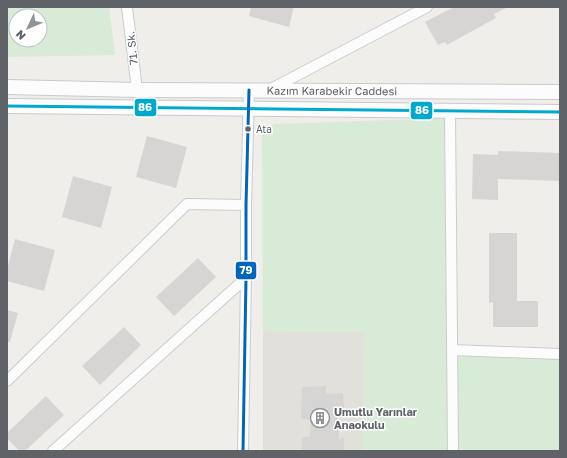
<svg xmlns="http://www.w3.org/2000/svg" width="567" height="458" font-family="'Golos Text',sans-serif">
	<rect width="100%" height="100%" fill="#efeeea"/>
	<path fill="#e2e0da" d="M 263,331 L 364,332 L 363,451 L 263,451 Z"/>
	<path fill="#d8ebd6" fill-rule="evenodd" d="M 7,7 L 109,7 L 115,55 L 7,57 ZM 16,16 L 40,16 L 40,40 L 16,40 Z
		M 450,118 L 452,350 L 560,355 L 560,451 L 363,451 L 364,332 L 263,331 L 262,135 L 274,124 Z"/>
	<path fill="#d6d5d3" d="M 251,7 L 294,7 L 289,27 L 249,16 Z
		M 454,7 L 508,7 L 494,14 L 496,18 L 447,45 L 445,42 L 438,45 L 425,22 Z
		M 147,136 L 187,147 L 176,188 L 136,177 Z
		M 498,151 L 560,153 L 560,181 L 498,179 L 498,200 L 472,199 L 473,154 L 498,155 Z
		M 73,176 L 112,187 L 101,228 L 62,217 Z
		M 489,233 L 517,233 L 517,301 L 538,301 L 538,327 L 493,327 L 493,302 L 489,303 Z
		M 15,239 L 55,250 L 44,291 L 7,281 L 7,270 Z
		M 198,258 L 216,277 L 174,316 L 156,297 Z
		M 7,310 L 18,313 L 10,342 L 7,342 Z
		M 124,327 L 141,345 L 100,385 L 82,366 Z
		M 326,386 L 326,394 L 343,393 L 345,417 L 338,417 L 339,439 L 344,438 L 344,451 L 302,451 L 302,438 L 310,436 L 311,420 L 301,419 L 302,387 Z
		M 46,396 L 64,415 L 25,451 L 19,451 L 7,438 L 7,433 Z"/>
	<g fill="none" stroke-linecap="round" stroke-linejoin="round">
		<g stroke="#cbcccc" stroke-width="12">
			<path id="street" d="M 127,7 L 137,90
				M 269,90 L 427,7
				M 450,111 L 453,451
				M 452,350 L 560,354
				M 7,381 L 187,204 L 246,205
				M 53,451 L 246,278
				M 243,451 L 246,278 L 246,205 L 249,90"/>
		</g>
		<g stroke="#cacacb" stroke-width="16">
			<g id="secondary">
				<path id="s1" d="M 7,87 L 137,90 L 560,92"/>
				<path d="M 7,106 L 560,112"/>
			</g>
		</g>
		<use href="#street" stroke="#fdfcfc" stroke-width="10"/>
		<use href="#secondary" stroke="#fdfcfc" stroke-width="14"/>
		<g stroke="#fff" stroke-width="6">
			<path id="bus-1" d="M 7,106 L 560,112"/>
		</g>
		<g stroke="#fff" stroke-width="6">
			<path id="bus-2" d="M 243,451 L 246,278 L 246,205 L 249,90"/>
		</g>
		<use href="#bus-1" stroke="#00a9ce" stroke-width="3"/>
		<use href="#bus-2" stroke="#0065bd" stroke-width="3"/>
	</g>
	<defs>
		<g id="building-ring" transform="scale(1)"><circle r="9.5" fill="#fff" stroke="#919496" stroke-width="1.5"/><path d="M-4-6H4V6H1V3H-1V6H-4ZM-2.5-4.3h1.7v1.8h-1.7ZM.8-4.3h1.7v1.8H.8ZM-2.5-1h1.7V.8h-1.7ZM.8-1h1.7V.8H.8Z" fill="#919496"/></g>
	</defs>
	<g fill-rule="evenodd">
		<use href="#building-ring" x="320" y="418"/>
	</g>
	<circle fill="#5f6368" stroke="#fff" stroke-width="1.5" cx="248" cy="129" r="3.5"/>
	<g text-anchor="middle" stroke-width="3" stroke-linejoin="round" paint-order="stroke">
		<g font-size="10" fill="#5f6368" stroke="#fff" text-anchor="start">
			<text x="256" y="133">Ata</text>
		</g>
		<g font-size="11" fill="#5f6368" stroke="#fff">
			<text transform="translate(132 48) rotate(-96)" y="4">71. Sk.</text>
			<text dy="4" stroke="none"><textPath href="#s1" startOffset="325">Kazım Karabekir Caddesi</textPath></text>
		</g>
		<g font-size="11" font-weight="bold" fill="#5f6368" stroke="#fff" text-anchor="start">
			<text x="334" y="416">Umutlu Yarınlar<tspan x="334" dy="13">Anaokulu</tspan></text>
		</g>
	</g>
	<g stroke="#fff" stroke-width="1.5">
		<rect x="134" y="98" width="23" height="19" rx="4" fill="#00a9ce"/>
		<rect x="410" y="101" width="23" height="19" rx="4" fill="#00a9ce"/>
		<rect x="235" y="261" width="22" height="19" rx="4" fill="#0065bd"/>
	</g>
	<g font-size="11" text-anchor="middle" font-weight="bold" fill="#fff">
		<text x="145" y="111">86</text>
		<text x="422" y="114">86</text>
		<text x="246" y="274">79</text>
	</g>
	<rect width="567" height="458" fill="none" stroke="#5f6368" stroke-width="16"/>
	<g transform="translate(28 28) rotate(226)"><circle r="19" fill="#ffffff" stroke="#bfc1c3"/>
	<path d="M0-3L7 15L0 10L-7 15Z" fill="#919496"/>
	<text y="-6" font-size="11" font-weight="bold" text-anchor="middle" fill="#5f6368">N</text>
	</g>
</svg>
